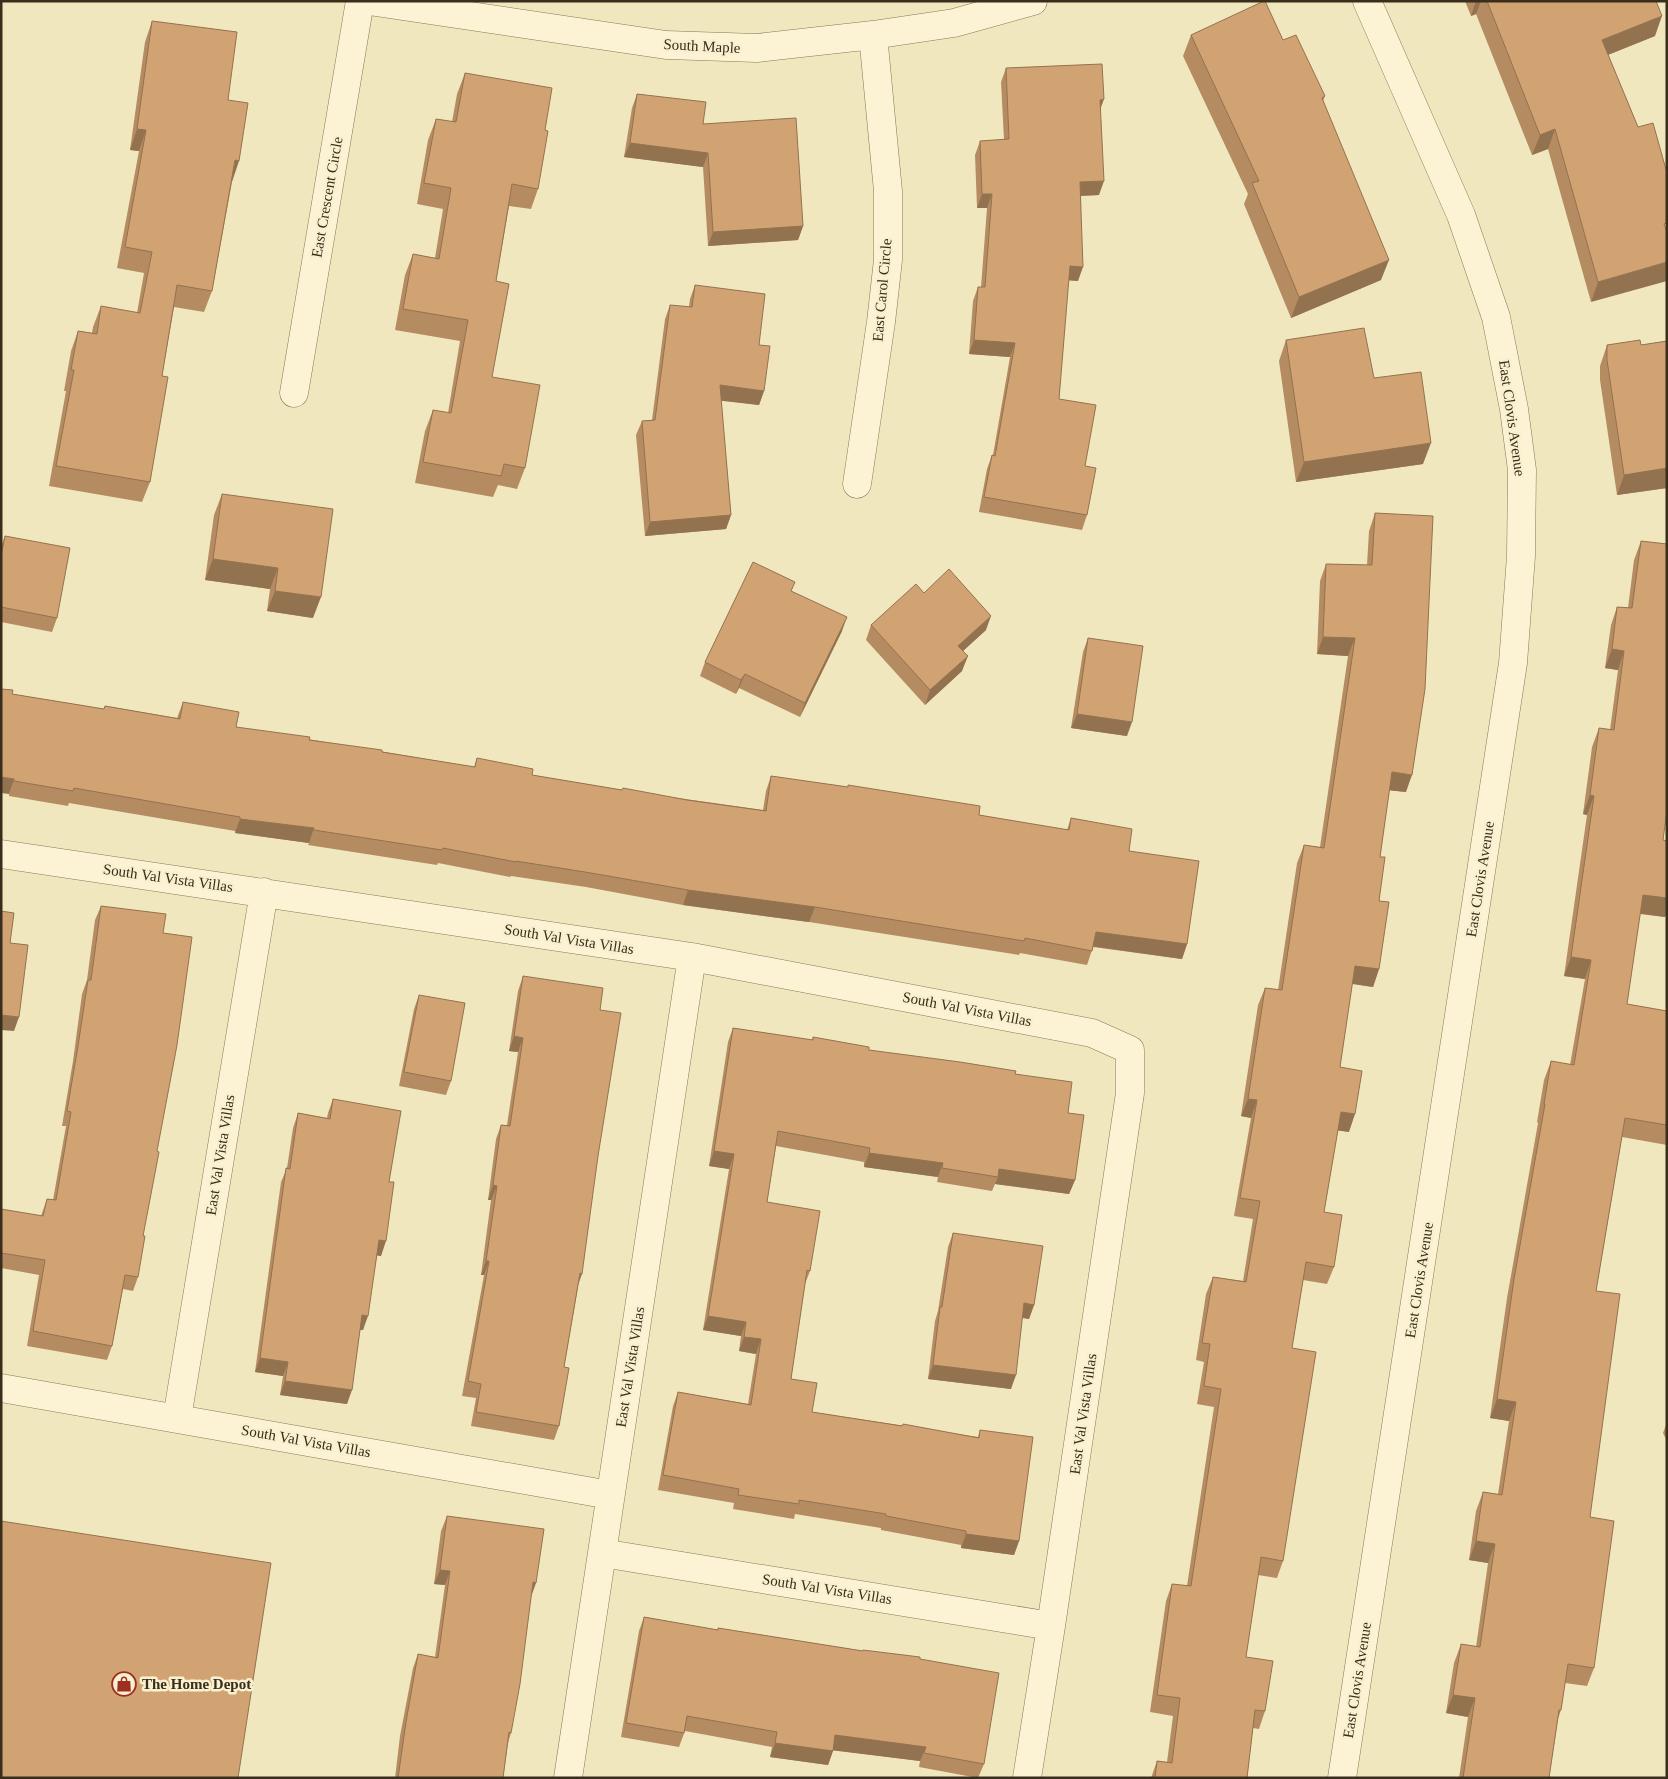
<svg xmlns="http://www.w3.org/2000/svg" width="1668" height="1779" font-family="Georgia,serif">
	<rect width="100%" height="100%" fill="#f1e7bf"/>
	<g fill="none" stroke-linecap="round" stroke-linejoin="round">
		<g stroke="#8b7756" stroke-width="29">
			<path id="street" d="M 369,1 L 666,45 L 757,48 L 873,35 L 954,23 L 1033,1
				M 294,393 L 360,1
				M 857,484 L 881,322 L 888,260 L 888,191 L 873,35
				M 1,854 L 692,957 L 1092,1033 L 1130,1050 L 1130,1093 L 1051,1626 L 1027,1778
				M 1,1388 L 610,1495
				M 177,1418 L 264,892
				M 602,1553 L 1051,1626
				M 568,1778 L 692,957
				M 1342,1778 L 1513,663 L 1521,556 L 1522,470 L 1514,409 L 1496,317 L 1461,215 L 1367,1"/>
		</g>
		<use href="#street" stroke="#fbf3d3" stroke-width="28"/>
	</g>
	<path fill="#b58c62" d="M 1465,1 L 1656,1 L 1655,36 L 1608,55 L 1638,127 L 1667,173 L 1591,302 L 1548,149 L 1532,155 L 1476,14 L 1471,16 Z
		M 152,21 L 228,100 L 232,182 L 212,291 L 204,312 L 174,307 L 162,376 L 150,482 L 142,502 L 49,486 L 66,391 L 64,391 L 71,351 L 78,331 L 92,333 L 93,327 L 101,306 L 137,313 L 144,273 L 117,268 L 139,151 L 130,150 L 145,42 Z
		M 1191,35 L 1283,40 L 1325,96 L 1323,101 L 1381,280 L 1291,318 L 1244,204 L 1248,194 L 1183,56 Z
		M 1006,68 L 1100,110 L 1099,195 L 1081,196 L 1078,281 L 1068,280 L 1059,399 L 1085,466 L 1087,515 L 1082,530 L 979,512 L 987,469 L 992,455 L 993,455 L 1010,357 L 969,354 L 973,301 L 978,287 L 981,287 L 987,208 L 977,208 L 975,155 L 980,141 L 1004,140 L 1001,82 Z
		M 465,73 L 545,130 L 538,189 L 531,209 L 509,206 L 496,281 L 492,377 L 525,468 L 517,489 L 498,485 L 493,497 L 415,483 L 425,431 L 433,410 L 448,413 L 460,341 L 395,330 L 405,275 L 413,254 L 435,258 L 443,209 L 417,204 L 428,140 L 436,119 L 452,122 L 457,94 Z
		M 637,94 L 703,124 L 803,226 L 798,240 L 708,246 L 703,167 L 624,157 L 632,108 Z
		M 695,285 L 759,345 L 764,391 L 759,405 L 721,400 L 731,515 L 726,529 L 645,536 L 636,435 L 642,421 L 652,420 L 665,319 L 670,305 L 689,307 L 690,299 Z
		M 1286,340 L 1374,378 L 1423,464 L 1296,482 L 1279,361 Z
		M 1667,341 L 1667,488 L 1617,495 L 1600,380 L 1600,366 L 1607,345 L 1641,345 Z
		M 222,494 L 313,618 L 267,611 L 270,589 L 205,580 L 214,515 Z
		M 1375,513 L 1406,792 L 1389,790 L 1380,857 L 1379,901 L 1379,969 L 1373,987 L 1352,984 L 1340,1067 L 1349,1132 L 1338,1130 L 1324,1212 L 1334,1267 L 1327,1284 L 1303,1280 L 1292,1348 L 1283,1561 L 1277,1578 L 1258,1575 L 1246,1657 L 1265,1711 L 1259,1729 L 1253,1728 L 1247,1778 L 1151,1778 L 1157,1761 L 1167,1762 L 1173,1716 L 1150,1712 L 1166,1601 L 1172,1584 L 1187,1586 L 1214,1407 L 1197,1404 L 1204,1362 L 1196,1360 L 1206,1294 L 1213,1277 L 1243,1281 L 1253,1219 L 1234,1216 L 1251,1118 L 1241,1116 L 1258,1005 L 1265,988 L 1278,990 L 1297,863 L 1304,845 L 1320,847 L 1348,656 L 1317,654 L 1320,581 L 1326,564 L 1367,565 L 1369,531 Z
		M 5,536 L 57,618 L 52,632 L 1,622 L 1,547 Z
		M 1641,541 L 1663,840 L 1667,841 L 1667,913 L 1665,917 L 1640,914 L 1627,1004 L 1667,1011 L 1667,1145 L 1622,1137 L 1596,1291 L 1590,1517 L 1594,1668 L 1587,1686 L 1565,1683 L 1561,1710 L 1558,1719 L 1549,1778 L 1459,1778 L 1468,1717 L 1446,1713 L 1454,1663 L 1461,1644 L 1476,1647 L 1488,1563 L 1469,1560 L 1476,1511 L 1483,1492 L 1498,1494 L 1509,1421 L 1490,1418 L 1507,1298 L 1538,1123 L 1537,1122 L 1544,1080 L 1551,1061 L 1570,1065 L 1585,979 L 1564,976 L 1587,815 L 1583,814 L 1592,747 L 1599,728 L 1610,730 L 1618,670 L 1605,668 L 1611,625 L 1617,607 L 1628,608 L 1634,560 Z
		M 792,591 L 842,631 L 800,717 L 739,688 L 736,694 L 700,676 L 705,662 Z
		M 924,593 L 986,630 L 963,651 L 962,671 L 925,705 L 866,640 L 871,625 Z
		M 1088,638 L 1127,736 L 1071,728 L 1083,652 Z
		M 12,694 L 104,709 L 105,706 L 177,718 L 183,702 L 236,727 L 474,767 L 477,758 L 532,775 L 622,790 L 763,810 L 766,791 L 771,776 L 979,815 L 1067,830 L 1071,818 L 1129,851 L 1187,944 L 1182,959 L 1093,947 L 1087,965 L 1020,953 L 1019,955 L 809,922 L 683,905 L 586,887 L 511,876 L 510,877 L 438,863 L 437,865 L 308,845 L 309,843 L 235,833 L 235,831 L 69,803 L 68,806 L 9,796 Z
		M 101,906 L 163,933 L 157,1151 L 143,1236 L 138,1277 L 133,1291 L 123,1289 L 112,1346 L 107,1360 L 27,1346 L 39,1275 L 1,1268 L 1,1209 L 41,1216 L 47,1199 L 53,1200 L 66,1126 L 62,1126 L 73,1061 L 82,994 L 87,980 L 95,920 Z
		M 523,976 L 600,1010 L 578,1287 L 564,1367 L 559,1426 L 554,1440 L 471,1426 L 476,1398 L 462,1396 L 484,1275 L 481,1275 L 491,1200 L 488,1200 L 496,1139 L 501,1125 L 507,1125 L 518,1052 L 509,1051 L 518,991 Z
		M 419,995 L 451,1081 L 446,1095 L 399,1086 L 414,1009 Z
		M 733,1028 L 812,1040 L 813,1037 L 869,1050 L 1015,1074 L 1068,1113 L 1075,1180 L 1069,1194 L 995,1184 L 992,1191 L 937,1182 L 938,1177 L 864,1167 L 864,1162 L 776,1146 L 767,1202 L 810,1271 L 805,1284 L 791,1379 L 812,1412 L 978,1437 L 980,1430 L 1019,1541 L 1014,1555 L 961,1548 L 961,1545 L 881,1530 L 881,1528 L 795,1514 L 794,1519 L 733,1509 L 734,1503 L 658,1490 L 673,1406 L 678,1392 L 748,1404 L 756,1354 L 739,1351 L 741,1336 L 703,1330 L 729,1169 L 709,1166 L 728,1042 Z
		M 333,1099 L 389,1182 L 381,1256 L 377,1255 L 363,1330 L 360,1330 L 347,1404 L 280,1395 L 283,1376 L 255,1372 L 281,1182 L 287,1168 L 293,1128 L 298,1113 L 327,1118 L 328,1113 Z
		M 953,1233 L 1034,1305 L 1029,1319 L 1022,1318 L 1011,1389 L 928,1379 L 935,1321 L 938,1311 L 948,1247 Z
		M 1667,1422 L 1667,1441 L 1663,1433 Z
		M 447,1516 L 531,1596 L 511,1733 L 508,1743 L 503,1778 L 395,1778 L 400,1736 L 413,1668 L 418,1654 L 435,1657 L 445,1585 L 434,1584 L 441,1531 Z
		M 644,1617 L 718,1630 L 718,1628 L 863,1651 L 920,1659 L 984,1764 L 978,1778 L 919,1767 L 920,1761 L 833,1750 L 828,1765 L 770,1757 L 772,1747 L 685,1731 L 679,1747 L 621,1737 L 639,1631 Z"/>
	<path fill="#937250" d="M 1476,1 L 1481,1 L 1476,14 L 1471,16 Z
		M 1662,16 L 1655,36 L 1595,60 L 1602,40 Z
		M 1104,99 L 1099,113 L 1100,100 Z
		M 137,129 L 146,130 L 139,151 L 130,150 Z
		M 1555,129 L 1548,149 L 1532,155 L 1540,135 Z
		M 630,143 L 708,153 L 703,167 L 624,157 Z
		M 235,160 L 239,161 L 232,182 L 227,181 Z
		M 1104,181 L 1099,195 L 1075,196 L 1080,182 Z
		M 982,194 L 992,194 L 987,208 L 977,208 Z
		M 803,226 L 798,240 L 708,246 L 713,232 Z
		M 1389,260 L 1381,280 L 1291,318 L 1299,297 Z
		M 1667,262 L 1667,281 L 1591,302 L 1598,282 Z
		M 1070,266 L 1083,267 L 1078,281 L 1064,280 Z
		M 974,340 L 1015,343 L 1010,357 L 969,354 Z
		M 720,385 L 764,391 L 759,405 L 714,400 Z
		M 1431,443 L 1423,464 L 1296,482 L 1304,462 Z
		M 1667,468 L 1667,488 L 1617,495 L 1624,475 Z
		M 731,515 L 726,529 L 645,536 L 650,522 Z
		M 213,559 L 278,568 L 270,589 L 205,580 Z
		M 275,591 L 321,597 L 313,618 L 267,611 Z
		M 991,616 L 986,630 L 953,660 L 958,646 Z
		M 847,617 L 842,631 L 800,717 L 805,703 Z
		M 1323,637 L 1355,638 L 1348,656 L 1317,654 Z
		M 1612,649 L 1624,651 L 1618,670 L 1605,668 Z
		M 968,656 L 962,671 L 925,705 L 930,690 Z
		M 745,674 L 739,688 L 736,694 L 741,680 Z
		M 1077,714 L 1132,722 L 1127,736 L 1071,728 Z
		M 1392,772 L 1412,775 L 1406,792 L 1386,790 Z
		M 1,777 L 14,779 L 9,794 L 1,793 Z
		M 1590,795 L 1594,796 L 1587,815 L 1583,814 Z
		M 240,819 L 314,828 L 309,843 L 235,833 Z
		M 688,890 L 815,907 L 809,922 L 683,905 Z
		M 1643,895 L 1667,898 L 1667,913 L 1665,917 L 1636,913 Z
		M 1096,932 L 1187,944 L 1182,959 L 1090,946 Z
		M 1571,957 L 1591,960 L 1585,979 L 1564,976 Z
		M 1355,966 L 1379,969 L 1373,987 L 1348,983 Z
		M 1,1015 L 19,1017 L 14,1031 L 1,1030 Z
		M 514,1036 L 523,1038 L 518,1052 L 509,1051 Z
		M 1248,1099 L 1257,1100 L 1251,1118 L 1241,1116 Z
		M 1341,1112 L 1355,1114 L 1349,1132 L 1334,1130 Z
		M 714,1151 L 734,1154 L 729,1169 L 709,1166 Z
		M 869,1153 L 943,1163 L 938,1177 L 864,1167 Z
		M 999,1169 L 1075,1180 L 1069,1194 L 995,1184 L 998,1177 Z
		M 493,1185 L 497,1186 L 491,1200 L 488,1200 Z
		M 379,1240 L 386,1241 L 381,1256 L 374,1255 Z
		M 486,1261 L 489,1261 L 484,1275 L 481,1275 Z
		M 580,1273 L 582,1274 L 577,1288 Z
		M 1024,1303 L 1034,1305 L 1029,1319 L 1019,1317 Z
		M 362,1315 L 368,1316 L 363,1330 L 357,1330 Z
		M 708,1316 L 746,1322 L 741,1336 L 703,1330 Z
		M 744,1337 L 761,1339 L 756,1354 L 739,1351 Z
		M 260,1358 L 288,1362 L 283,1376 L 255,1372 Z
		M 933,1365 L 1016,1375 L 1011,1389 L 928,1379 Z
		M 285,1381 L 352,1390 L 347,1404 L 280,1395 Z
		M 1497,1399 L 1516,1402 L 1509,1421 L 1490,1418 Z
		M 966,1534 L 1019,1541 L 1014,1555 L 961,1548 Z
		M 1476,1541 L 1495,1544 L 1488,1563 L 1469,1560 Z
		M 440,1570 L 450,1571 L 445,1585 L 434,1584 Z
		M 533,1582 L 536,1583 L 531,1597 Z
		M 1453,1695 L 1475,1698 L 1468,1717 L 1446,1713 Z
		M 835,1735 L 926,1747 L 920,1761 L 830,1750 Z
		M 775,1743 L 833,1751 L 828,1765 L 770,1757 Z"/>
	<path fill="#d2a372" stroke="#937250" d="M 1264,1 L 1265,1 L 1283,40 L 1296,35 L 1325,96 L 1322,98 L 1389,260 L 1299,297 L 1252,183 L 1259,181 L 1191,35 Z
		M 1487,1 L 1656,1 L 1662,16 L 1602,40 L 1638,127 L 1653,123 L 1667,173 L 1667,223 L 1664,224 L 1667,232 L 1667,262 L 1598,282 L 1555,129 L 1540,135 Z
		M 152,21 L 237,32 L 228,100 L 248,103 L 239,161 L 235,160 L 212,291 L 177,285 L 162,376 L 168,377 L 150,482 L 56,466 L 74,370 L 71,370 L 78,331 L 97,334 L 101,306 L 140,313 L 152,252 L 125,247 L 146,130 L 137,129 Z
		M 1102,64 L 1104,99 L 1100,100 L 1104,181 L 1080,182 L 1083,267 L 1070,266 L 1059,399 L 1096,405 L 1085,466 L 1096,468 L 1087,515 L 984,497 L 992,455 L 995,456 L 1015,343 L 974,340 L 978,287 L 985,287 L 992,194 L 982,194 L 980,141 L 1009,139 L 1006,68 Z
		M 465,73 L 552,88 L 545,130 L 548,131 L 538,189 L 512,184 L 496,281 L 509,284 L 492,377 L 540,385 L 525,468 L 504,464 L 501,476 L 423,462 L 433,410 L 451,413 L 468,320 L 403,309 L 413,254 L 439,259 L 451,188 L 424,183 L 436,119 L 456,122 Z
		M 637,94 L 706,102 L 703,124 L 796,118 L 803,226 L 713,232 L 708,153 L 630,143 Z
		M 695,285 L 765,294 L 759,345 L 770,346 L 764,391 L 720,385 L 731,515 L 650,522 L 642,421 L 655,420 L 670,305 L 692,307 Z
		M 1364,328 L 1374,378 L 1421,372 L 1431,443 L 1304,462 L 1286,340 Z
		M 1640,340 L 1641,345 L 1667,341 L 1667,468 L 1624,475 L 1607,360 L 1607,345 Z
		M 222,494 L 333,509 L 321,597 L 275,591 L 278,568 L 213,559 Z
		M 1375,513 L 1433,516 L 1425,689 L 1412,775 L 1392,772 L 1380,857 L 1385,857 L 1379,901 L 1389,902 L 1379,969 L 1355,966 L 1340,1067 L 1362,1071 L 1355,1114 L 1341,1112 L 1324,1212 L 1342,1215 L 1334,1267 L 1306,1262 L 1292,1348 L 1316,1352 L 1283,1561 L 1261,1557 L 1246,1657 L 1273,1661 L 1265,1711 L 1255,1710 L 1247,1778 L 1155,1778 L 1157,1761 L 1172,1763 L 1180,1698 L 1157,1695 L 1172,1584 L 1191,1586 L 1221,1389 L 1204,1386 L 1210,1344 L 1202,1343 L 1213,1277 L 1246,1282 L 1260,1201 L 1240,1198 L 1257,1100 L 1248,1099 L 1265,988 L 1282,990 L 1304,845 L 1324,848 L 1355,638 L 1323,637 L 1326,564 L 1372,565 Z
		M 5,536 L 70,548 L 57,618 L 1,607 L 1,556 Z
		M 1641,541 L 1667,544 L 1667,810 L 1663,840 L 1667,841 L 1667,898 L 1643,895 L 1627,1004 L 1667,1011 L 1667,1125 L 1625,1118 L 1596,1291 L 1620,1294 L 1590,1517 L 1614,1521 L 1594,1668 L 1568,1664 L 1561,1710 L 1559,1710 L 1549,1778 L 1463,1778 L 1475,1698 L 1453,1695 L 1461,1644 L 1480,1647 L 1495,1544 L 1476,1541 L 1483,1492 L 1502,1495 L 1516,1402 L 1497,1399 L 1514,1279 L 1545,1104 L 1544,1104 L 1551,1061 L 1574,1065 L 1591,960 L 1571,957 L 1594,796 L 1590,795 L 1599,728 L 1614,730 L 1624,651 L 1612,649 L 1617,607 L 1632,608 Z
		M 753,562 L 795,582 L 791,591 L 847,617 L 805,703 L 745,674 L 741,680 L 705,662 Z
		M 949,569 L 991,616 L 958,646 L 968,656 L 930,690 L 871,625 L 916,584 L 924,593 Z
		M 1088,638 L 1143,646 L 1132,722 L 1077,714 Z
		M 1,689 L 13,690 L 12,694 L 104,709 L 105,706 L 180,719 L 183,702 L 239,712 L 236,727 L 310,737 L 309,740 L 382,750 L 382,752 L 475,767 L 477,758 L 533,769 L 532,775 L 622,790 L 623,788 L 687,800 L 766,811 L 771,776 L 848,787 L 848,785 L 980,806 L 979,815 L 1069,830 L 1071,818 L 1132,829 L 1129,851 L 1199,861 L 1187,944 L 1096,932 L 1092,951 L 1025,938 L 1024,941 L 815,907 L 688,890 L 591,873 L 516,861 L 516,862 L 443,848 L 442,850 L 314,830 L 314,828 L 240,819 L 240,817 L 74,788 L 73,791 L 14,781 L 14,779 L 1,777 Z
		M 101,906 L 166,914 L 163,933 L 192,937 L 177,1045 L 157,1151 L 159,1152 L 143,1236 L 145,1236 L 138,1277 L 125,1275 L 112,1346 L 33,1331 L 45,1260 L 1,1253 L 1,1209 L 43,1216 L 47,1199 L 56,1200 L 71,1112 L 67,1111 L 78,1046 L 88,980 L 91,980 Z
		M 1,911 L 14,913 L 10,943 L 28,945 L 19,1017 L 1,1015 Z
		M 523,976 L 603,988 L 600,1010 L 621,1013 L 598,1156 L 582,1274 L 580,1273 L 564,1367 L 569,1368 L 559,1426 L 476,1412 L 481,1384 L 468,1381 L 489,1261 L 486,1261 L 497,1186 L 493,1185 L 501,1125 L 510,1126 L 523,1038 L 514,1036 Z
		M 419,995 L 465,1003 L 451,1081 L 404,1072 Z
		M 733,1028 L 813,1040 L 813,1037 L 869,1047 L 869,1050 L 960,1062 L 1016,1071 L 1015,1074 L 1072,1082 L 1068,1113 L 1084,1115 L 1075,1180 L 999,1169 L 998,1177 L 942,1168 L 943,1163 L 869,1153 L 870,1148 L 778,1131 L 767,1202 L 820,1211 L 810,1271 L 807,1270 L 791,1379 L 817,1383 L 812,1412 L 902,1426 L 903,1424 L 979,1438 L 980,1430 L 1033,1437 L 1019,1541 L 966,1534 L 966,1531 L 886,1516 L 886,1514 L 799,1500 L 799,1504 L 738,1495 L 739,1489 L 663,1475 L 678,1392 L 751,1405 L 761,1339 L 744,1337 L 746,1322 L 708,1316 L 734,1154 L 714,1151 Z
		M 333,1099 L 401,1111 L 389,1182 L 394,1182 L 386,1241 L 379,1240 L 368,1316 L 362,1315 L 352,1390 L 285,1381 L 288,1362 L 260,1358 L 286,1168 L 290,1169 L 298,1113 L 330,1119 Z
		M 953,1233 L 1043,1246 L 1034,1305 L 1024,1303 L 1016,1375 L 933,1365 L 940,1307 L 942,1307 Z
		M 447,1516 L 544,1529 L 536,1583 L 533,1582 L 520,1684 L 511,1733 L 509,1732 L 503,1778 L 398,1778 L 406,1722 L 418,1654 L 438,1658 L 450,1571 L 440,1570 Z
		M 1,1521 L 271,1563 L 238,1778 L 1,1778 Z
		M 644,1617 L 718,1630 L 718,1628 L 863,1651 L 863,1650 L 920,1657 L 920,1659 L 999,1673 L 984,1764 L 924,1753 L 926,1747 L 835,1735 L 833,1751 L 775,1743 L 777,1732 L 687,1716 L 684,1733 L 626,1723 Z"/>
	<defs>
		<g id="shop-ring" transform="scale(1.25)"><circle r="9.5" fill="#f8f0cf" stroke="#9e2d22" stroke-width="1.5"/><path d="M-5-2.5h2.3a2.7 3.5 0 0 1 5.4 0H5L5.5 6h-11ZM-1.5-2.5h3a1.5 2.3 0 0 0-3 0Z" fill="#9e2d22"/></g>
	</defs>
	<g fill-rule="evenodd">
		<use href="#shop-ring" x="124" y="1684"/>
	</g>
	<g text-anchor="middle" stroke-width="5" stroke-linejoin="round" paint-order="stroke">
		<g font-size="15" fill="#392d1c" stroke="#f8f0cf">
			<text transform="translate(702 46) rotate(3)" y="5">South Maple</text>
			<text transform="translate(327 197) rotate(-80)" y="5">East Crescent Circle</text>
			<text transform="translate(882 290) rotate(-85)" y="5">East Carol Circle</text>
			<text transform="translate(1512 418) rotate(82)" y="5">East Clovis Avenue</text>
			<text transform="translate(168 878) rotate(8)" y="5">South Val Vista Villas</text>
			<text transform="translate(1480 879) rotate(-81)" y="5">East Clovis Avenue</text>
			<text transform="translate(569 939) rotate(9)" y="5">South Val Vista Villas</text>
			<text transform="translate(967 1009) rotate(11)" y="5">South Val Vista Villas</text>
			<text transform="translate(220 1155) rotate(-81)" y="5">East Val Vista Villas</text>
			<text transform="translate(1419 1280) rotate(-81)" y="5">East Clovis Avenue</text>
			<text transform="translate(630 1367) rotate(-81)" y="5">East Val Vista Villas</text>
			<text transform="translate(1083 1414) rotate(-82)" y="5">East Val Vista Villas</text>
			<text transform="translate(306 1441) rotate(10)" y="5">South Val Vista Villas</text>
			<text transform="translate(827 1589) rotate(9)" y="5">South Val Vista Villas</text>
			<text transform="translate(1357 1680) rotate(-81)" y="5">East Clovis Avenue</text>
		</g>
		<g font-size="15" font-weight="bold" fill="#392d1c" stroke="#f8f0cf" text-anchor="start">
			<text x="142" y="1689">The Home Depot</text>
		</g>
	</g>
	<rect width="1668" height="1779" fill="none" stroke="#392d1c" stroke-width="5"/>
</svg>
